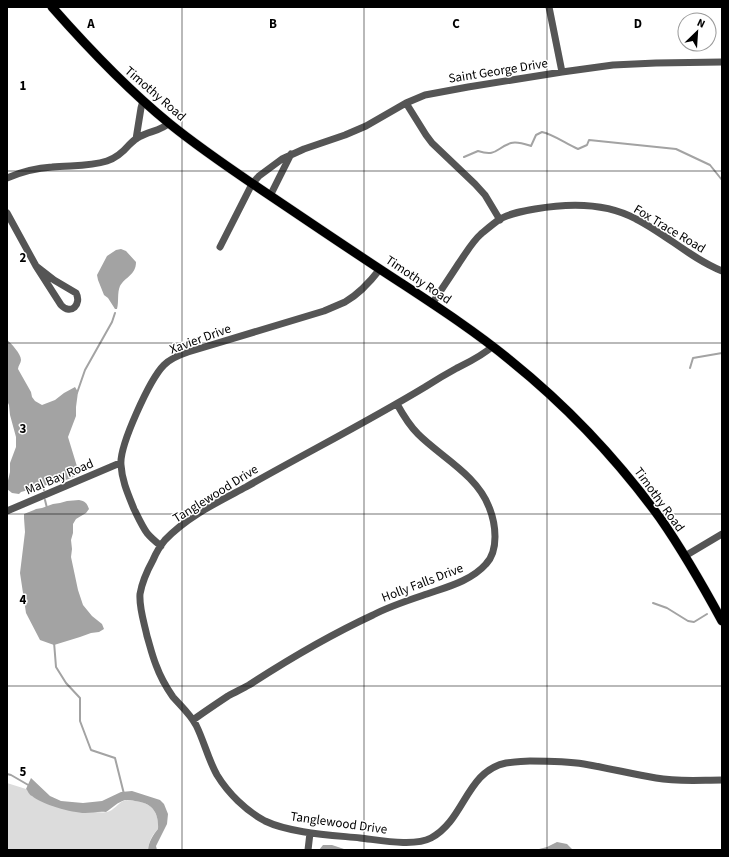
<svg xmlns="http://www.w3.org/2000/svg" width="729" height="857" font-family="'Source Sans 3',sans-serif">
	<rect width="100%" height="100%" fill="#fff"/>
	<path fill="#dcdcdc" d="M 7,783 L 26,789 L 32,796 L 95,812 C 99,812 103,813 107,812 C 114,811 118,802 126,800 C 128,800 132,801 135,801 C 152,803 159,812 158,829 C 152,835 149,841 148,850 L 7,850 Z"/>
	<path fill="#a3a3a3" d="M 121,249 L 126,251 L 136,262 C 136,275 125,277 120,286 C 117,293 119,302 117,309 L 115,309 L 108,298 L 104,295 L 98,280 L 97,275 L 107,256 L 116,250 Z
		M 7,340 C 11,343 21,354 21,360 C 21,363 18,366 18,369 L 31,392 L 32,397 L 35,401 L 42,405 L 55,400 L 64,393 L 75,387 L 78,392 L 76,407 L 76,416 L 68,437 L 79,473 L 79,474 L 69,479 L 21,492 L 19,494 L 12,493 L 7,489 L 7,485 L 10,472 L 10,463 L 16,447 L 16,437 L 10,415 L 9,405 L 7,401 Z
		M 79,500 C 85,501 87,503 89,509 L 86,513 L 76,519 L 73,524 L 73,533 L 71,540 L 72,549 L 71,557 L 78,590 L 83,605 L 92,616 L 102,624 L 104,629 L 99,632 L 91,633 L 80,637 L 54,645 L 40,640 L 26,613 L 20,573 L 25,532 L 24,518 L 24,514 L 34,510 L 36,509 L 42,508 L 53,504 L 60,503 L 67,501 Z
		M 31,778 L 50,796 L 61,801 L 83,803 L 102,801 L 121,792 L 132,791 L 160,800 L 164,804 L 168,814 L 167,824 L 156,846 L 157,850 L 148,850 C 149,841 153,835 158,829 C 159,812 152,803 135,801 C 132,800 128,800 125,800 C 118,802 112,808 106,812 C 99,811 92,813 85,813 C 72,813 41,804 32,796 C 29,795 28,791 26,789 Z
		M 557,842 L 567,844 L 573,850 L 535,850 L 547,847 Z
		M 323,845 L 332,845 L 347,850 L 319,850 Z"/>
	<g fill="none" stroke-linecap="round" stroke-linejoin="round">
		<path stroke="#a3a3a3" stroke-width="2" d="M 464,157 L 478,151 C 497,157 496,148 511,143 C 517,141 525,144 531,146 L 536,135 L 542,132 C 555,135 566,144 578,149 L 587,145 L 589,140 L 676,149 L 710,165 L 722,180
			M 690,368 L 693,358 L 722,353
			M 77,393 L 85,370 L 112,322 L 115,313
			M 43,483 L 44,490
			M 45,500 L 47,508
			M 653,603 L 667,608 L 688,621 L 694,622 L 707,614
			M 54,642 L 56,667 L 66,683 L 80,698 L 80,721 L 91,750 L 115,758 L 124,794
			M 7,774 L 11,775 L 30,786"/>
		<g stroke="#dbdbdb" stroke-width="10">
			<path id="major" d="M 52,7 C 89,49 127,89 170,124 C 207,154 247,180 287,207 C 324,232 361,257 398,281 C 436,306 476,332 511,361 C 568,407 617,459 660,518 C 683,551 703,586 722,621"/>
		</g>
		<path stroke="#555" stroke-width="7" d="M 549,7 L 562,72
			M 406,103 L 426,135 L 432,143 L 475,184 L 485,195 L 500,220
			M 136,139 L 141,108 L 143,101
			M 7,178 C 21,172 36,168 52,167 C 70,165 89,167 107,161 C 116,158 123,152 129,145 C 132,142 135,139 139,137 C 149,131 161,131 169,123
			M 270,196 L 291,154
			M 7,213 L 36,266 L 61,305 C 71,316 82,304 76,293 L 54,280 L 36,266
			M 220,247 L 252,184 L 259,176 L 282,159 L 304,149 L 345,135 L 366,126 L 406,103 L 425,95 L 468,87 L 562,72 L 613,65 L 656,63 L 722,62
			M 432,304 C 441,290 450,277 459,263 C 466,253 472,242 481,234 C 487,229 494,223 500,219 C 511,213 523,211 535,209 C 569,203 605,202 636,219 C 666,234 690,258 722,271
			M 493,346 C 482,356 469,362 457,368 C 446,374 436,380 425,387 C 367,422 306,453 246,487 C 218,502 188,516 165,540 C 160,546 156,553 153,560 C 147,571 142,582 140,594 C 139,608 144,622 147,636 C 150,646 152,655 156,665 C 160,676 166,687 173,697 C 181,706 190,714 196,725 C 204,741 208,759 217,775 C 228,793 246,811 265,821 C 290,833 331,835 360,838 C 379,840 414,847 431,838 C 465,820 466,771 506,763 C 514,762 522,761 530,761 C 548,761 566,761 584,764 C 608,768 632,774 656,778 C 678,782 700,780 722,780
			M 7,511 L 120,463
			M 161,546 C 156,542 151,538 147,533 C 142,526 138,517 134,509 C 128,494 122,481 121,465 C 119,446 150,379 164,365 C 170,359 179,355 188,352 L 324,311 C 331,308 338,305 345,302 C 359,294 370,282 380,269
			M 685,556 L 722,534
			M 193,720 C 204,712 216,704 228,696 C 235,692 242,689 249,685 C 289,659 330,635 373,615 C 390,606 409,600 427,594 C 447,587 471,581 486,564 C 499,550 496,524 489,507 C 477,475 441,457 418,434 C 409,425 403,415 397,404
			M 308,850 L 310,833"/>
		<use href="#major" stroke="#000" stroke-width="9"/>
	</g>
	<path fill="none" stroke="#000" stroke-width="1" stroke-opacity="0.55" d="M 182,7 L 182,850M 364,7 L 364,850M 547,7 L 547,850M 7,171 L 722,171M 7,343 L 722,343M 7,514 L 722,514M 7,686 L 722,686"/>
	<g text-anchor="middle" stroke-width="3" stroke-linejoin="round" paint-order="stroke">
		<g font-size="13" fill="#000" stroke="#fff">
			<text transform="translate(498 70) rotate(-9)" y="5">Saint George Drive</text>
			<text transform="translate(156 93) rotate(41)" y="5">Timothy Road</text>
			<text transform="translate(670 228) rotate(31)" y="5">Fox Trace Road</text>
			<text transform="translate(419 279) rotate(34)" y="5">Timothy Road</text>
			<text transform="translate(200 338) rotate(-20)" y="5">Xavier Drive</text>
			<text transform="translate(59 476) rotate(-23)" y="5">Mal Bay Road</text>
			<text transform="translate(215 493) rotate(-32)" y="5">Tanglewood Drive</text>
			<text transform="translate(660 499) rotate(54)" y="5">Timothy Road</text>
			<text transform="translate(422 582) rotate(-21)" y="5">Holly Falls Drive</text>
			<text transform="translate(339 822) rotate(8)" y="5">Tanglewood Drive</text>
		</g>
	</g>
	<g font-size="13" text-anchor="middle" font-weight="bold" fill="#000" stroke="#fff" stroke-width="3" stroke-linejoin="round" paint-order="stroke">
		<text x="91" y="28">A</text>
		<text x="273" y="28">B</text>
		<text x="456" y="28">C</text>
		<text x="638" y="28">D</text>
		<text x="23" y="90">1</text>
		<text x="23" y="262">2</text>
		<text x="23" y="433">3</text>
		<text x="23" y="604">4</text>
		<text x="23" y="776">5</text>
	</g>
	<rect width="729" height="857" fill="none" stroke="#000000" stroke-width="16"/>
	<g transform="translate(697 32) rotate(25)"><circle r="19" fill="#ffffff" stroke="#999999"/>
	<path d="M0-3L7 15L0 10L-7 15Z" fill="#000000"/>
	<text y="-6" font-size="11" font-weight="bold" text-anchor="middle" fill="#000000">N</text>
	</g>
</svg>
